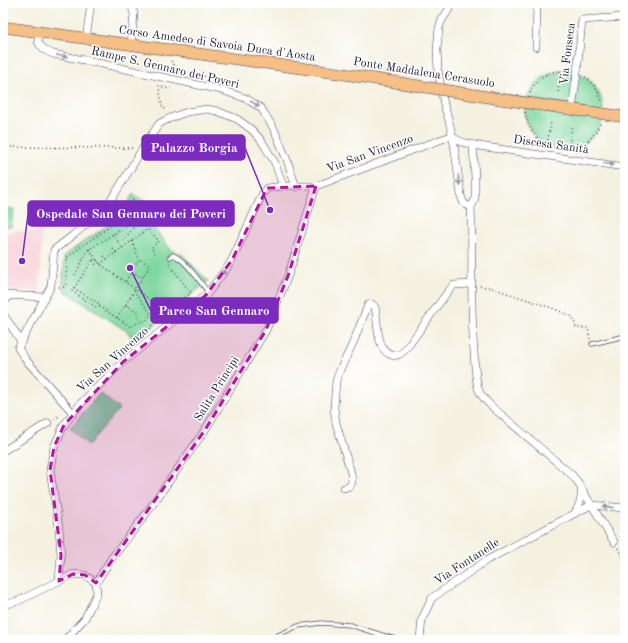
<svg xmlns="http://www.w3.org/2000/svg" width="628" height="643" viewBox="0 0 628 643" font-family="'Old Standard TT',serif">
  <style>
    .built { fill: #f7cfd5 }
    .green { fill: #7cd59b; stroke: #4f7c6b }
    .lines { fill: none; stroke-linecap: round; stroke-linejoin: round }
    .service-casing { stroke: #424154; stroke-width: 5 }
    .minor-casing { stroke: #424154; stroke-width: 8 }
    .primary-casing { stroke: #424154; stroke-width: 12 }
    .path { stroke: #424154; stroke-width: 1.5; stroke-dasharray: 1 3; stroke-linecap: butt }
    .service { stroke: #fff; stroke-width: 3.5 }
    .minor { stroke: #fff; stroke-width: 7 }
    .primary { stroke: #f5bf86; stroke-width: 11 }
    .primary-bridge-casing { stroke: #424154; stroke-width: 12; stroke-linecap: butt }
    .primary-bridge { stroke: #f5bf86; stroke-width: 11 }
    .oneway { fill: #9c9ca7 }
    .marked { fill: #b5179e; fill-opacity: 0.2; stroke: #b5179e; stroke-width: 3; stroke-dasharray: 8 5; stroke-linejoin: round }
    .labels { text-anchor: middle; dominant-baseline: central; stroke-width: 3; stroke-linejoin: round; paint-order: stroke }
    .street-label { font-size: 12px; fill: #22223b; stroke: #fff }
    .leader { fill: none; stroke: #7b2cbf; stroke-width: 1.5 }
    .callout-dot { fill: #7b2cbf; stroke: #fff; stroke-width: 1.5 }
    .callout { fill: #7b2cbf; stroke: #7b2cbf; stroke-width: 1.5 }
    .callout-label { font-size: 13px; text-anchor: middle; font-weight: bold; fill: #fff }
  </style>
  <rect width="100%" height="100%" fill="#fff"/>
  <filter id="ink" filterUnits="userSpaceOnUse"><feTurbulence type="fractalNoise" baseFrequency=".025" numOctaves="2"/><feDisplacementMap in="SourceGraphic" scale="8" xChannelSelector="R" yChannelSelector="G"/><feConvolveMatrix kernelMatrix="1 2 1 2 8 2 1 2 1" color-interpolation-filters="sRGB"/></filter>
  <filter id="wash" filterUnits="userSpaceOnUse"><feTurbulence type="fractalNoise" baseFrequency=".012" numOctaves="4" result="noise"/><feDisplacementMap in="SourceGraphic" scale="16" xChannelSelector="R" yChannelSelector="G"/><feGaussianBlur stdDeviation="0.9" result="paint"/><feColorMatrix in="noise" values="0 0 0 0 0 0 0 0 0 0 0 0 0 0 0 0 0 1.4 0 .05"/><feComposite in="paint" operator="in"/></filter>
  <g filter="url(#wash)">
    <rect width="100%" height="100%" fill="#f5f1e1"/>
    <polygon class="built" points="3,231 42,231 40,291 3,291"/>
    <g class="green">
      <circle cx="564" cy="110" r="39"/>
      <polygon points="133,194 153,206 148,220 171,250 183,255 208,281 134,342 128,332 65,291 63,284 64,256 86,240 111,223 124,211"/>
      <polygon points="3,207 14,209 11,227 3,227"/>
      <polygon points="100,393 119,409 88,445 70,428"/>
    </g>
  </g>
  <g filter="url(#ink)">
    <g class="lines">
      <defs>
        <g id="service">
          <path d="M 170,257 L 173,255 C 185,259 200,282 208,292"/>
          <polyline points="592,344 625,336"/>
          <polyline points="273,640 278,635 298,626 321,623 350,625 398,640"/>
        </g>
        <g id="minor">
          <polyline points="131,3 134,14 131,45"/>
          <path d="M 453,3 L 442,20 L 439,28 L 437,50 L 438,70 L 444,105 L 449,121 L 454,144 L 461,195 C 462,201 464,206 471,206"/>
          <polyline points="39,32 38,41 39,44 45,50 53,54 89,61 221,90 245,98 261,108 274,129 287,160 296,187"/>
          <polyline points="86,39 91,3"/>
          <polyline points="536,47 537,3"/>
          <polyline points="572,109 577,73 582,20 625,17"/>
          <path d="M 452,136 C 459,143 470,144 479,146 L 625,167"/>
          <path d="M 471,206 C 473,255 470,304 474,352 C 475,365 475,380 479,391 C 482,397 486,401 491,406 L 572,475 L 577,481 L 614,542"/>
          <polyline points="471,206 473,204 475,198 475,178 473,145"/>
          <polyline points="3,295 45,297"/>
          <polyline points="3,304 10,295"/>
          <polyline points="3,314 21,341"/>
          <polyline points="73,413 26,360 18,348 51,286 54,250 72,236 102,211 115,194 146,143 159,124 164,121 173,117 187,112 207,109 217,111 237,119 252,130 261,140 275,163 283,186"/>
          <polyline points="3,451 48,423"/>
          <path d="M 344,488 L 350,486 L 352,482 L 351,473 L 336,423 L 334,408 L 335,394 L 336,381 L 340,370 L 353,343 L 368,305 L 372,304 L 375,307 C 378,320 376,348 389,354 C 396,358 401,354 406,349 L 449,290 L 454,285 L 471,284"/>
          <polyline points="591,505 625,508"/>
          <path d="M 575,513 C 579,505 582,499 581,490"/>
          <polyline points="59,581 61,555 59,527 50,470 54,447 64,425 82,402 123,362 206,295 227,268 232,260 263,193 267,188 283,186 316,186 445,138 452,136"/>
          <polyline points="96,583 111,559 143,518 205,430 266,330 288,276 316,186"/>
          <polyline points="3,605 18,601 73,574 85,575 96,583"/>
          <polyline points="65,640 85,618 97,593 96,583"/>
          <polyline points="420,640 422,619 432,598 487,560 591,505"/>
        </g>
        <g id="primary">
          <polyline points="3,27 344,74"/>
          <polyline points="500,99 625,117"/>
        </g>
      </defs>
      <use href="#service" class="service-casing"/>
      <use href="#minor" class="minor-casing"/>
      <use href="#primary" class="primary-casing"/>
      <g class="path">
        <polyline points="171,61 179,71 205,75 204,77"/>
        <polyline points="448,75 450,81"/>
        <path d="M 585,77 C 594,82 600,94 602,103"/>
        <polyline points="558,92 560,71"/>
        <path d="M 530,93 C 534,81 547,71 559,71 C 562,71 565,71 569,72"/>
        <polyline points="165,109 162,106 159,86 169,89 170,88"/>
        <path d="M 525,112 C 528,137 549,153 574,147 C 578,146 584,144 588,141 C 593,137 598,129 600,123"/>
        <polyline points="547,144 551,122"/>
        <polyline points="3,147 131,148 134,149"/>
        <polyline points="569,148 572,125"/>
        <polyline points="113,234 122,248"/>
        <polyline points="132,241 139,259"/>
        <polyline points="120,244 131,231 140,218 127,210"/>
        <polyline points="89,249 100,264 125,282"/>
        <polyline points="113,249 116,253"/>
        <polyline points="104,256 106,259"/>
        <polyline points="93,260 97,260 95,266"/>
        <polyline points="100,264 148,229 159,241 151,248 156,254"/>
        <polyline points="132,271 142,278"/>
        <polyline points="75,275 88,250 123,228 135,215"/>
        <polyline points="480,286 492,288 552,308 573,317 576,328 588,328 590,339"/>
        <polyline points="59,287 64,287 66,284 67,257 120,219 130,206 134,197"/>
        <polyline points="74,288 93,260 92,259"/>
        <polyline points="126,305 137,311 139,322"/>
        <polyline points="100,307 96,307 72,291 74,288 98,303 100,307 131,327 139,322 146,321 151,314 134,291"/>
        <path d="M 117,318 C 128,301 139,283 150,265 L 139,259 L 125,282 L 168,312"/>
        <polyline points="151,329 150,327 191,293 170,265 169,262"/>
        <polyline points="54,419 61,415"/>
        <polyline points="618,548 625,560"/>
      </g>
      <use href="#service" class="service"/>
      <use href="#minor" class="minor"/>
      <use href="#primary" class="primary"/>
      <defs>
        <polyline id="primary-bridge" points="344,74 500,99"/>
      </defs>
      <use href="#primary-bridge" class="primary-bridge-casing"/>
      <use href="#primary-bridge" class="primary-bridge"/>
    </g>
    <defs><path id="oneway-solid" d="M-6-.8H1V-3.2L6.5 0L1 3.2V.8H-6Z"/></defs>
    <g class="oneway">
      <use href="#oneway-solid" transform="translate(62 56) rotate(11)"/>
      <use href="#oneway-solid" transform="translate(255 104) rotate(33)"/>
      <use href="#oneway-solid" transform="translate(609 164) rotate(8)"/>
      <use href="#oneway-solid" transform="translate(459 180) rotate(83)"/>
      <use href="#oneway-solid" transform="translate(222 274) rotate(-52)"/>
      <use href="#oneway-solid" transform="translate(608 507) rotate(-173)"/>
      <use href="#oneway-solid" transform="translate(60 542) rotate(-95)"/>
    </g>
  </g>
  <path class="marked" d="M 316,186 L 288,276 L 266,330 L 205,430 L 96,583 L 85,575 L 73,574 L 59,581 L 61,555 L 50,470 L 54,447 L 64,425 L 123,362 L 206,295 L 232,260 L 267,188 Z"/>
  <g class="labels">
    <g class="street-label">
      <text transform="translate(217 44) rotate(8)">Corso Amedeo di Savoia Duca d'Aosta</text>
      <text transform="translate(568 54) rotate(-83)">Via Fonseca</text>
      <text transform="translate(165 68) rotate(13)">Rampe S. Gennaro dei Poveri</text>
      <text transform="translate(424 73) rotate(9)">Ponte Maddalena Cerasuolo</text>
      <text transform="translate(551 145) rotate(8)">Discesa Sanità</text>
      <text transform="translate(370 154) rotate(-20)">Via San Vincenzo</text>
      <text transform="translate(113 360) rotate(-42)">Via San Vincenzo</text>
      <text transform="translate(217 389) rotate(-58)">Salita Principi</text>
      <text transform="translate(467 562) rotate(-33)">Via Fontanelle</text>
    </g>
  </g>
  <path class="leader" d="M270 210L245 148M22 261L28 214M130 268L151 311"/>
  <g class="callout-dot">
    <circle cx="270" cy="210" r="4"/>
    <circle cx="22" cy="261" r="4"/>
    <circle cx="130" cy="268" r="4"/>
  </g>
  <g class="callout">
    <rect x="142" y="135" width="103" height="25" rx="4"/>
    <rect x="28" y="201" width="206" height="25" rx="4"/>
    <rect x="151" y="298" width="127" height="25" rx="4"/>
  </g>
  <g class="callout-label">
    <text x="194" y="152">Palazzo Borgia</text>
    <text x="131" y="218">Ospedale San Gennaro dei Poveri</text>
    <text x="214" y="315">Parco San Gennaro</text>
  </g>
  <rect width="628" height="643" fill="none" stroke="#fff" stroke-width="16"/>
</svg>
